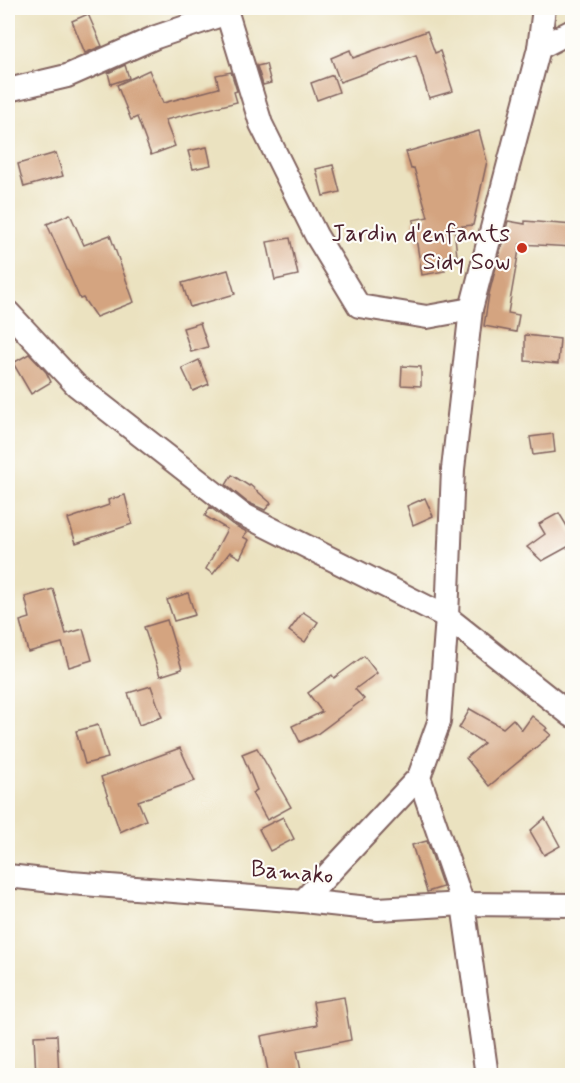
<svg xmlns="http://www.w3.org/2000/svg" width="580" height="1083" viewBox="0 0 580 1083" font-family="Mynerve,sans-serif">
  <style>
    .building { fill: #d4a480 }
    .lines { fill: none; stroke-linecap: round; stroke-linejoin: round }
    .street-casing { stroke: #82635f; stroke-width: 26 }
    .street { stroke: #fff; stroke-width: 22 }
    .poi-dot { fill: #c8321e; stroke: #fdfcf7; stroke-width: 2 }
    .labels { text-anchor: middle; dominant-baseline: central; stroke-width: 4.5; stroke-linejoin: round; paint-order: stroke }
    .poi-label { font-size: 24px; fill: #4a1f2b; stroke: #fdfcf7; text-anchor: end }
    .street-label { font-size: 24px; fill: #4a1f2b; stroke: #fdfcf7 }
  </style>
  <rect width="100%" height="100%" fill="#fdfcf7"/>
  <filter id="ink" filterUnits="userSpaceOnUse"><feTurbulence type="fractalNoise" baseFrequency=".0167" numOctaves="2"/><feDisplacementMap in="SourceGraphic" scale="12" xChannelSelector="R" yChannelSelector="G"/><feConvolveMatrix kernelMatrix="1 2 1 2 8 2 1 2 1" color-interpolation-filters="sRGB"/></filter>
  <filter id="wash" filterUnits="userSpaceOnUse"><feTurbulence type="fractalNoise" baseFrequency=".008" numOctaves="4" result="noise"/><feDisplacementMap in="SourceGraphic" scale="24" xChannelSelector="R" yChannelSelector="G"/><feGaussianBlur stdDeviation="1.35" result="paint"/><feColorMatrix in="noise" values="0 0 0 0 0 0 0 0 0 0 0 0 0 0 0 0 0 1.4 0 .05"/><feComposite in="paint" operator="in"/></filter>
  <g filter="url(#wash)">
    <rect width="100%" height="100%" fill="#ebe2c0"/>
    <g id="blocks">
      <g class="building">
        <polygon points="88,14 102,46 85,53 72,21"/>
        <polygon points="427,31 435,53 440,51 453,91 429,98 416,55 340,82 331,58 350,50 353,58"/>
        <polygon points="266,64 271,83 263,85 257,66"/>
        <polygon points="125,65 129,78 111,84 108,73"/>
        <polygon points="149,70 163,103 219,88 216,75 231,72 237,91 234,92 237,102 165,120 175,146 151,155 137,117 131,120 117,85"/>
        <polygon points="333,75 339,92 317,100 311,83"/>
        <polygon points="479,131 487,161 473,225 454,227 457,256 443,257 445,271 422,275 413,220 428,217 414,168 411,169 406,152"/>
        <polygon points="207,147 211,165 193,169 188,151"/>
        <polygon points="56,153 63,176 24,187 18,164"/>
        <polygon points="333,165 340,192 323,196 316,169"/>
        <polygon points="70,214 84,245 110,235 134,302 96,317 83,298 80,299 47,224"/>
        <polygon points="508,221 525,224 525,221 573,225 573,247 520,244 508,313 519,315 516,332 484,326 489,294"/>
        <polygon points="290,238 298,275 275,280 267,242"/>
        <polygon points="228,270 235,294 190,307 182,283"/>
        <polygon points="200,323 208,347 191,352 183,328"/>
        <polygon points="525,335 560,339 558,364 525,361"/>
        <polygon points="29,354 46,372 51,382 31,394 13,363"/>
        <polygon points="199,360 209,384 193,391 182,368"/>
        <polygon points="402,366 421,367 421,386 401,385"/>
        <polygon points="553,434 555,452 533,455 530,437"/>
        <polygon points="232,475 249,486 250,485 271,503 265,510 247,502 226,485"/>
        <polygon points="125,495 132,524 76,543 68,519 109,505 108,500"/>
        <polygon points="425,498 433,516 413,525 407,506"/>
        <polygon points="210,507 232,524 247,532 243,537 249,540 240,558 230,552 213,574 206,569 227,529 205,516"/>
        <polygon points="559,513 573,536 573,544 542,561 527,547 545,534 539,524"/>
        <polygon points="53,589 66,634 83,629 92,660 69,667 62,643 28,652 20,621 30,618 25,597"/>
        <polygon points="188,593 195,615 174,621 167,600"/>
        <polygon points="303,612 318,622 305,642 289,631"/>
        <polygon points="167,620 182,669 160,676 144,627"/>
        <polygon points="364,656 377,673 355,689 364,699 317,734 300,742 292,726 322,712 308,693 332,675 334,678"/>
        <polygon points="151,686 162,717 139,725 128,693"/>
        <polygon points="470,709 503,728 513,719 522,730 532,716 547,728 545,730 551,735 489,786 466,758 484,743 459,728"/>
        <polygon points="98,725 108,758 85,764 76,731"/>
        <polygon points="180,748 195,781 138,801 146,820 120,832 101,777"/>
        <polygon points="257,748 291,807 267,820 252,793 257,790 242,754"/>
        <polygon points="283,817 294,839 270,851 259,829"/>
        <polygon points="545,818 560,846 544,855 530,831"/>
        <polygon points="427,841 443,887 427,892 412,845"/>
        <polygon points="344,997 351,1040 297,1051 302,1076 269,1076 261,1036 317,1025 313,1002"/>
        <polygon points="57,1035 59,1076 36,1076 34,1036"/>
      </g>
    </g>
  </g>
  <g filter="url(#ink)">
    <use href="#blocks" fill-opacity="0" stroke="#82635f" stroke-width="1.5"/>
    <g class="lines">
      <defs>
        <g id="street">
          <polyline points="227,13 261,124 316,235 359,306 427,317 471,309"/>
          <polyline points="539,48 572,31"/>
          <polyline points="8,90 67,76 156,37 227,13 227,8"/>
          <polyline points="8,312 76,385 240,513 447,617 572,716"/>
          <polyline points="8,876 71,883 303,901 378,909 463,904 572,905"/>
          <polyline points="303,901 419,777"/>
          <polyline points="487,1076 463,904 419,777 439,722 447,617 453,469 471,309 539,48 544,8"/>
        </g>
      </defs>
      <use href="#street" class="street-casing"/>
      <use href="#street" class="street"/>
    </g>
  </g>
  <circle class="poi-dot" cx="522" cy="248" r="6"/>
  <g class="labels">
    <g class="poi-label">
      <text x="510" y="234">Jardin d'enfants<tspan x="510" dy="28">Sidy Sow</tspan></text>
    </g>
    <g class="street-label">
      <text transform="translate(292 873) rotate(5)">Bamako</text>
    </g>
  </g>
  <rect width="580" height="1083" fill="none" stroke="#fdfcf7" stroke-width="30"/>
</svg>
